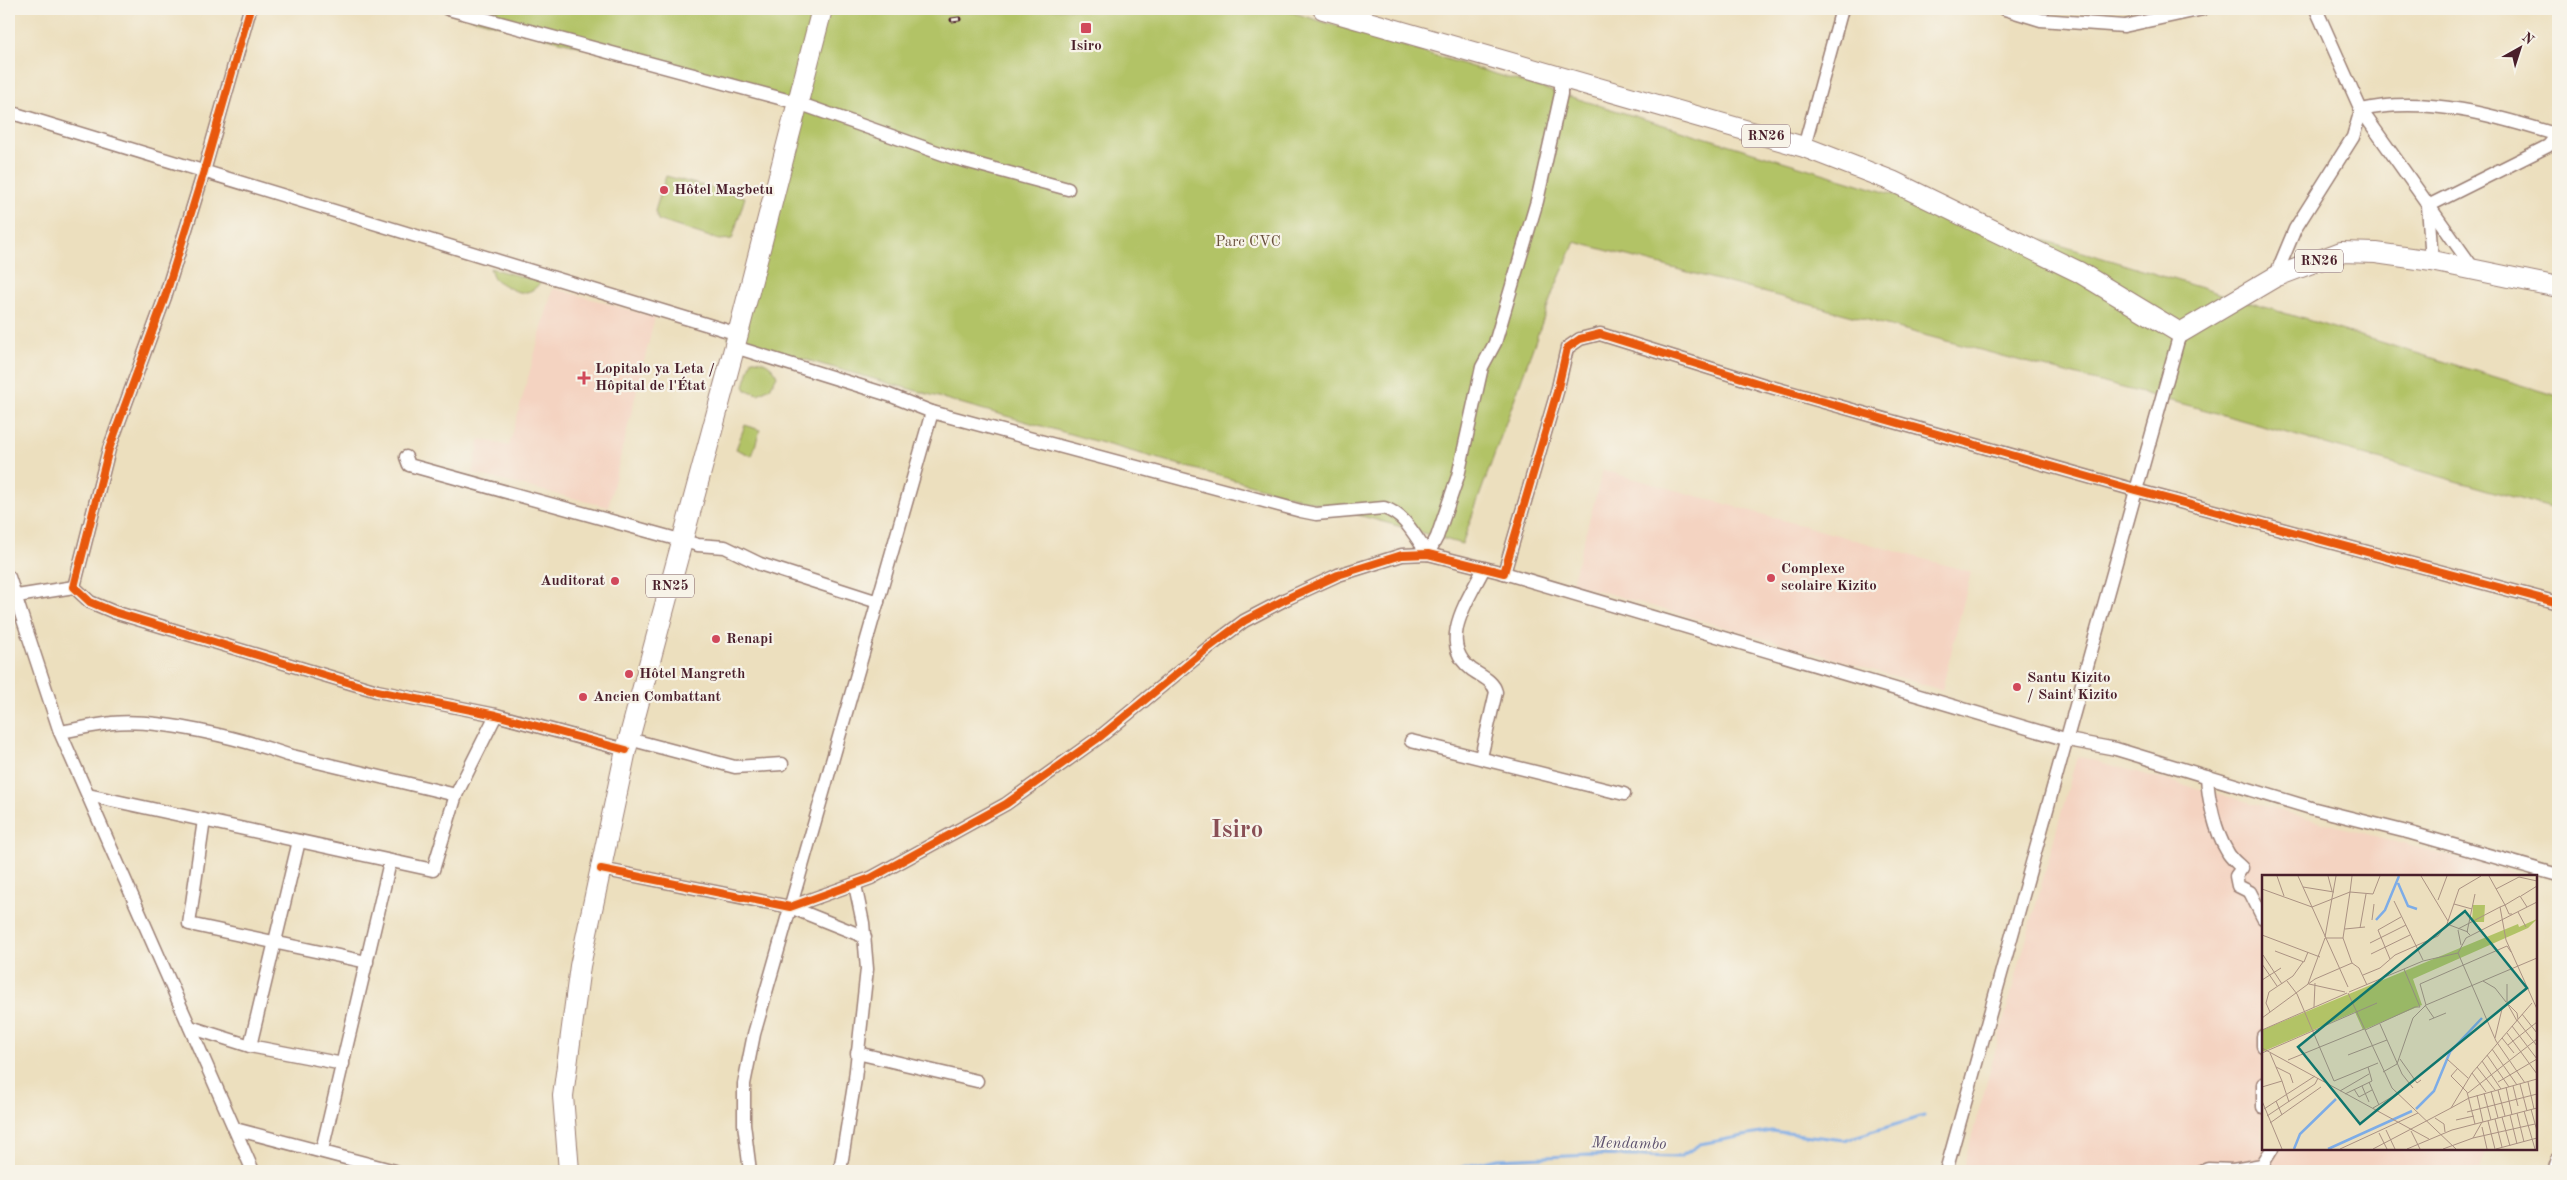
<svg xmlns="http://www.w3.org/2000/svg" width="2567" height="1180" viewBox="0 0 2567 1180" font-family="'Old Standard TT',serif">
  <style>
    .built { fill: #f4d3c1 }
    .green { fill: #b2c366; stroke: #7e7148 }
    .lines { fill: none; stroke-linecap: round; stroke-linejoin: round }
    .stream { stroke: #7dace7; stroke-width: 3 }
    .minor-casing { stroke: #9b7f74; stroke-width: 15 }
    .primary-casing { stroke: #9b7f74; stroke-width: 22 }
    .minor { stroke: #fff; stroke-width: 12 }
    .primary { stroke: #fff; stroke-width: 20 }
    .rail-casing { stroke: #4a1f2b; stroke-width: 5 }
    .rail { stroke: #f7f3e8; stroke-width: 3; stroke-dasharray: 9; stroke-linecap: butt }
    .cycleway-casing { stroke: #f7f3e8; stroke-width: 11 }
    .cycleway { stroke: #e8590c; stroke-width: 8 }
    .poi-dot { fill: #d1495b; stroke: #f7f3e8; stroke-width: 2 }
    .labels { text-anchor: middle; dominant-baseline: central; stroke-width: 4.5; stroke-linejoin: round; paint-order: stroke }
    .shield { fill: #f7f3e8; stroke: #7e5f64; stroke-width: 1 }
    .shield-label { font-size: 14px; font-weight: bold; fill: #4a1f2b }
    .poi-label { font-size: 15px; font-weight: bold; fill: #4a1f2b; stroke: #f7f3e8; text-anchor: start }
    .park-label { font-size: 15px; fill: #69503d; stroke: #f7f3e8 }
    .water-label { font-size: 16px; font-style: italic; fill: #5c506d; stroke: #f7f3e8 }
    .town-label { font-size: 25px; font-weight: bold; fill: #894f55; stroke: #f7f3e8 }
    .inset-river { fill: none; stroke: #7dace7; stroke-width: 2.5 }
    .inset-road { fill: none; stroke: #ab9283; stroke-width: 1 }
    .view { fill: #0f766e; fill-opacity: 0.15; stroke: #0f766e; stroke-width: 2.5 }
    .inset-edge { fill: none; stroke: #4a1f2b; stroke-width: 2.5 }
  </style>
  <rect width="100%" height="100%" fill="#f7f3e8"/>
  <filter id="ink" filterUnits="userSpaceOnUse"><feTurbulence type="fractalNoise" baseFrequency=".02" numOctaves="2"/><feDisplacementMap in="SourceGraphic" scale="10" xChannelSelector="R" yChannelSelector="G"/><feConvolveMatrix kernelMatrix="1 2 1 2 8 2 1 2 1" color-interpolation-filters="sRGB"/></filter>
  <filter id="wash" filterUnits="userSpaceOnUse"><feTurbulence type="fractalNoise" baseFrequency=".0096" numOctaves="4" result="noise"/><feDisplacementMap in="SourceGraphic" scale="20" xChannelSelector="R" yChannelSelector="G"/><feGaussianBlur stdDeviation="1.12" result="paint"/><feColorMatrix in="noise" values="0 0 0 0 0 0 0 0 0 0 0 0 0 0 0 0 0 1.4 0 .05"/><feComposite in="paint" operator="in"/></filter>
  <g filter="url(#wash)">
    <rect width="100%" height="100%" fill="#ecdfbe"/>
    <g class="built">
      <polygon points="553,288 655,317 608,507 472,473 480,439 509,446"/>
      <polygon points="1603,470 1971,572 1942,690 1572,583"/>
      <polygon points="2077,756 2523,876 2263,876 2263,1149 2486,1149 2481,1171 1962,1171"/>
    </g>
    <g class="green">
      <polygon points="437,9 1281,9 2558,396 2558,510 2213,412 1575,242 1553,292 1462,544 728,338 797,103"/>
      <polygon points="666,176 745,197 732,239 719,240 658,220 655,211"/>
      <path d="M 490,268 L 541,282 C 526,301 512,290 494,279 Z"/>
      <path d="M 752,360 C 762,359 774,366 777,376 L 770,388 L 758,394 L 746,390 L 744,386 Z"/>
      <polygon points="745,425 760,430 752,456 736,449"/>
    </g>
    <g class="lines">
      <polyline class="stream" points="1445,1171 1497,1159 1591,1155 1680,1157 1700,1144 1771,1131 1844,1140 1924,1116"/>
    </g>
  </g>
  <g filter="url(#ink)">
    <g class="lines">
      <defs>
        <g id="minor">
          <polyline points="250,9 204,171 165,297 109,449 74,587 90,602 114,612 377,691 496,715 626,750"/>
          <polyline points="448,9 798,103 954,158 1068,189"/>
          <polyline points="2005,9 2041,20 2124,26 2203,9"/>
          <polyline points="2316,9 2361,110 2473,268"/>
          <path d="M 2361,110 C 2426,95 2497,116 2558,135"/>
          <polyline points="9,112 738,334"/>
          <polyline points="1804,147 1842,9"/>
          <polyline points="2432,261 2428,206 2548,146 2558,134"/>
          <polyline points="2275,277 2295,229 2353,137 2361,110"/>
          <path d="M 735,347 L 889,395 L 932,412 L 1301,511 L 1316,514 L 1384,508 C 1406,515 1415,537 1428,554 L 1437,537 L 1458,476 L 1482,367 L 1495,343 L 1537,201 L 1561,94 L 1561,77"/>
          <polyline points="406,457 409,465 698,545 725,547 760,564 878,602"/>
          <polyline points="1504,573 2068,740 2116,749 2311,808 2411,833 2558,875"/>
          <polyline points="9,577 60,732 253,1171"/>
          <polyline points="17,596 74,587"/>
          <path d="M 60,732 C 77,729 95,725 112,723 C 159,718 243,739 288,755 L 456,795"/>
          <polyline points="629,739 735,767 782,764"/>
          <polyline points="1411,741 1624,794"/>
          <path d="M 1481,757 L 1496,692 C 1493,680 1480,676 1471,669 C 1436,642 1470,597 1484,568"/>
          <path d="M 2207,776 C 2208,798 2215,832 2227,851 C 2230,858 2237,863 2242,868 L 2236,876 L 2238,886 L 2250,892 L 2263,918"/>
          <polyline points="88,795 433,870 456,795 496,715"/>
          <polyline points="204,820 189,924 367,962"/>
          <polyline points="601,869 790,907 871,878 1006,804 1101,736 1208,648 1244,621 1286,599 1338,575 1402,555 1428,554 1504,573 1557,392 1567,348 1580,339 1600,334 1764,385 2135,490 2558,603"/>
          <polyline points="790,907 865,937"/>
          <polyline points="190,1027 250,1046 343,1064"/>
          <polyline points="2263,1036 2263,1046"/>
          <polyline points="250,1046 299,841"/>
          <polyline points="857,1053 977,1081"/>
          <polyline points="2263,1084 2263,1107"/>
          <polyline points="235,1129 395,1171"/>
          <polyline points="322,1150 390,862"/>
          <polyline points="750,1171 744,1124 744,1084 754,1034 932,412"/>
          <polyline points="840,1171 855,1079 867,969 863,923 855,885"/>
          <polyline points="1946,1171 2180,333"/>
          <polyline points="2203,1171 2208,1169 2233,1170 2262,1165 2272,1149"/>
          <polyline points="2554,1171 2558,1159"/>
        </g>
        <g id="primary">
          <polyline points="1323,9 1804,147 1892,181 2079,272 2180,333 2275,277 2341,252 2376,253 2432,261 2558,287"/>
          <polyline points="569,1171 563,1096 580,966 626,750 738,334 822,9"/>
        </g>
      </defs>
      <use href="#minor" class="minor-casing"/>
      <use href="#primary" class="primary-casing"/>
      <use href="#minor" class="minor"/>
      <use href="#primary" class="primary"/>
      <defs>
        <polyline id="rail" points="952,20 959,19"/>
      </defs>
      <use href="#rail" class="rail-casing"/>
      <use href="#rail" class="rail"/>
      <defs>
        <g id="cycleway">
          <polyline points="250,9 204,171 165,297 109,449 74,587 90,602 114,612 377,691 496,715 626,750"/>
          <polyline points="601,869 790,907 871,878 1006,804 1101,736 1208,648 1244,621 1286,599 1338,575 1402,555 1428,554 1504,573 1557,392 1567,348 1580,339 1600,334 1764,385 2135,490 2558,603"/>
        </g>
      </defs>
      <use href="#cycleway" class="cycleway-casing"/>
      <use href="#cycleway" class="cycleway"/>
    </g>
  </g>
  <g class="poi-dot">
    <rect x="1080" y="22" width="12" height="12" rx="2.5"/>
    <circle cx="664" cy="190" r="5"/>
    <path d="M581.5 370.5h5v5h5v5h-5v5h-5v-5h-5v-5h5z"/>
    <circle cx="1771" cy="578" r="5"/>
    <circle cx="615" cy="581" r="5"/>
    <circle cx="716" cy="639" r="5"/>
    <circle cx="629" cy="674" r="5"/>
    <circle cx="2017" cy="687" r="5"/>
    <circle cx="583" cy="697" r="5"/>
  </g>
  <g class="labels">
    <g class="shield">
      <rect x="1742" y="124.5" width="48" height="23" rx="4"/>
      <rect x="2295" y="249.5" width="48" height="23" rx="4"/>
      <rect x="646" y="574.5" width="48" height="23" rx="4"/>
    </g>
    <g class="shield-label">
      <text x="1766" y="136">RN26</text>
      <text x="2319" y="261">RN26</text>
      <text x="670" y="586">RN25</text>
    </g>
    <g class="poi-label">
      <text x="1086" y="46" text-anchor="middle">Isiro</text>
      <text x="674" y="190">Hôtel Magbetu</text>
      <text x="595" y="369">Lopitalo ya Leta /<tspan x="595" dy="17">Hôpital de l'État</tspan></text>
      <text x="1781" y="569">Complexe<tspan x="1781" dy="17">scolaire Kizito</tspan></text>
      <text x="605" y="581" text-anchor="end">Auditorat</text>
      <text x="726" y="639">Renapi</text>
      <text x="639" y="674">Hôtel Mangreth</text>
      <text x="2027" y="678">Santu Kizito<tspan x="2027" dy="17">/ Saint Kizito</tspan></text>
      <text x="593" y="697">Ancien Combattant</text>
    </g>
    <g class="park-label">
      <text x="1248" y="242">Parc CVC</text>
    </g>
    <g class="water-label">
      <text transform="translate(1629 1144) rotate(1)">Mendambo</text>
    </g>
    <g class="town-label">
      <text x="1237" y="830">Isiro</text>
    </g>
  </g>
  <g transform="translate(2262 875)">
    <rect width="275" height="275" fill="#ecdfbe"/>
    <path d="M 211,30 L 223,30 L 222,47 L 210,47 ZM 275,44 L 266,53 L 151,104 L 160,130 L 101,155 L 93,137 L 0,177 L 0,155 L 256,49 L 257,52 Z" fill="#b2c366"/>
    <path class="inset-river" d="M 136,8 L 146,31 L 155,34M 114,45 L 123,35 L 137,1M 154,234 L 172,216 L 188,177 L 220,143M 32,274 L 38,259 L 74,224M 66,274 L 150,236"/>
    <path class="inset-road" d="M 15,1 L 22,21M 36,1 L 50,32 L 88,17 L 81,63M 66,1 L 70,16M 90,1 L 88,17 L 111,19 L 118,1M 159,1 L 186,46M 227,1 L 243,30 L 238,32 L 244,65 L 275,134M 41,12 L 72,17M 0,14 L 50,32 L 86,112M 234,14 L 257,2 L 275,6M 259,21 L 275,11M 176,25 L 185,1M 132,26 L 161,85M 192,29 L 210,34M 256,37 L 264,52M 250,39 L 247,39 L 243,30 L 258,21 L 265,32M 110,45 L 112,29M 185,49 L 206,57M 98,53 L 104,19M 83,54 L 103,52M 196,54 L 238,32M 196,55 L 199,70M 0,60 L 58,82M 208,60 L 205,57 L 213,19M 63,62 L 74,1M 108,68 L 144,50M 13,76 L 42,87 L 46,77M 196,78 L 234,166 L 263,208M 109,79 L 148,60M 1,80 L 20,109M 128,84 L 116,55 L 139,42M 0,89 L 15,111M 101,100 L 118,93 L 133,80 L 176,61 L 185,49 L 197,14 L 219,1M 0,105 L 19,93M 25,106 L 35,119 L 72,206 L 116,188M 221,106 L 233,113 L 244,127M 46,109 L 63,63 L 81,63 L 90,88 L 97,93 L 105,110M 47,109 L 83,117M 87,117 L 161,86 L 196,78 L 204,63 L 275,27M 86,118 L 130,213 L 194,274M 245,128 L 255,146M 163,130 L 172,143M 164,130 L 275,83M 247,130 L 255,138 L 256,144M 52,132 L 53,108M 8,137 L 4,128 L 7,117 L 31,101 L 41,87M 260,139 L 275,158M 0,143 L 53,104 L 90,88M 167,145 L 184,138M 255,145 L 275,171M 118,149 L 140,199 L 151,213M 250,151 L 275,184M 0,155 L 85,118M 103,155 L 153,132 L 158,132 L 142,94M 245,158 L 275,199M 233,163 L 240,134 L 245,128 L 245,109M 240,163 L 252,178M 246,170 L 275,147M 0,173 L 167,264M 230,174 L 255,210M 0,178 L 115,128M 86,180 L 125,165M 225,180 L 247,212M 138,184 L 155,208 L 159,205M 185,184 L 206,203M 26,185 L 102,154M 220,186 L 239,214M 14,192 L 28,199 L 31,208M 215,192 L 233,215M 196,193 L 189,201 L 205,217 L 213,249M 121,197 L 135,189 L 151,143 L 164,130 L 158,109 L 245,71 L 249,77M 210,198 L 224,217M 20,206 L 27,227M 107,207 L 117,230M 236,207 L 275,184M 266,207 L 272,234M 258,209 L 265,236M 100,211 L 107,227M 251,211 L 256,231M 0,212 L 20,206 L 8,178M 244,212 L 250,240M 92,214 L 97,222 L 110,215M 236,215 L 243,241M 78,216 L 107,199M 229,216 L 236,243M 206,218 L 275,164M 222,218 L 229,245M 83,219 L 110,206 L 106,192M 215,220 L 221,247M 0,226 L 20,274M 14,226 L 20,240M 111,233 L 135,219M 189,233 L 207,223 L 275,204M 2,234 L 53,201M 269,234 L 275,256M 262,236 L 273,274M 205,237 L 275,219M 255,238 L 262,267M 248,240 L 255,269M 5,241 L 53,209 L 56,203M 240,242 L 248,271M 173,243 L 182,249 L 183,257M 233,244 L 240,272M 194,245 L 212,241M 226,246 L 233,274M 8,248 L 59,212M 220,252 L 225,274M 124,255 L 133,274M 149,256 L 158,274M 117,258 L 125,274M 211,263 L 273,249M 78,274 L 156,238M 111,274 L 189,233 L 210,198 L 270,128M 145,274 L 190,255 L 275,233M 181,274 L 211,263 L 220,247M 234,274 L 275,263"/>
    <path class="view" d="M 203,36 L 265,113 L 98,249 L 36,172 Z"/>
    <rect width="275" height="275" class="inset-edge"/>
  </g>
  <rect width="2567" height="1180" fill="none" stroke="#f7f3e8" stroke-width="30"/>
  <g transform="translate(2520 48) rotate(39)" stroke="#f7f3e8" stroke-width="4" paint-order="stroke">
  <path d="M0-4L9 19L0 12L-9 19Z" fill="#4a1f2b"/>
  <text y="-8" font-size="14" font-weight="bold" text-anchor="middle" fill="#4a1f2b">N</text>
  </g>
</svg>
